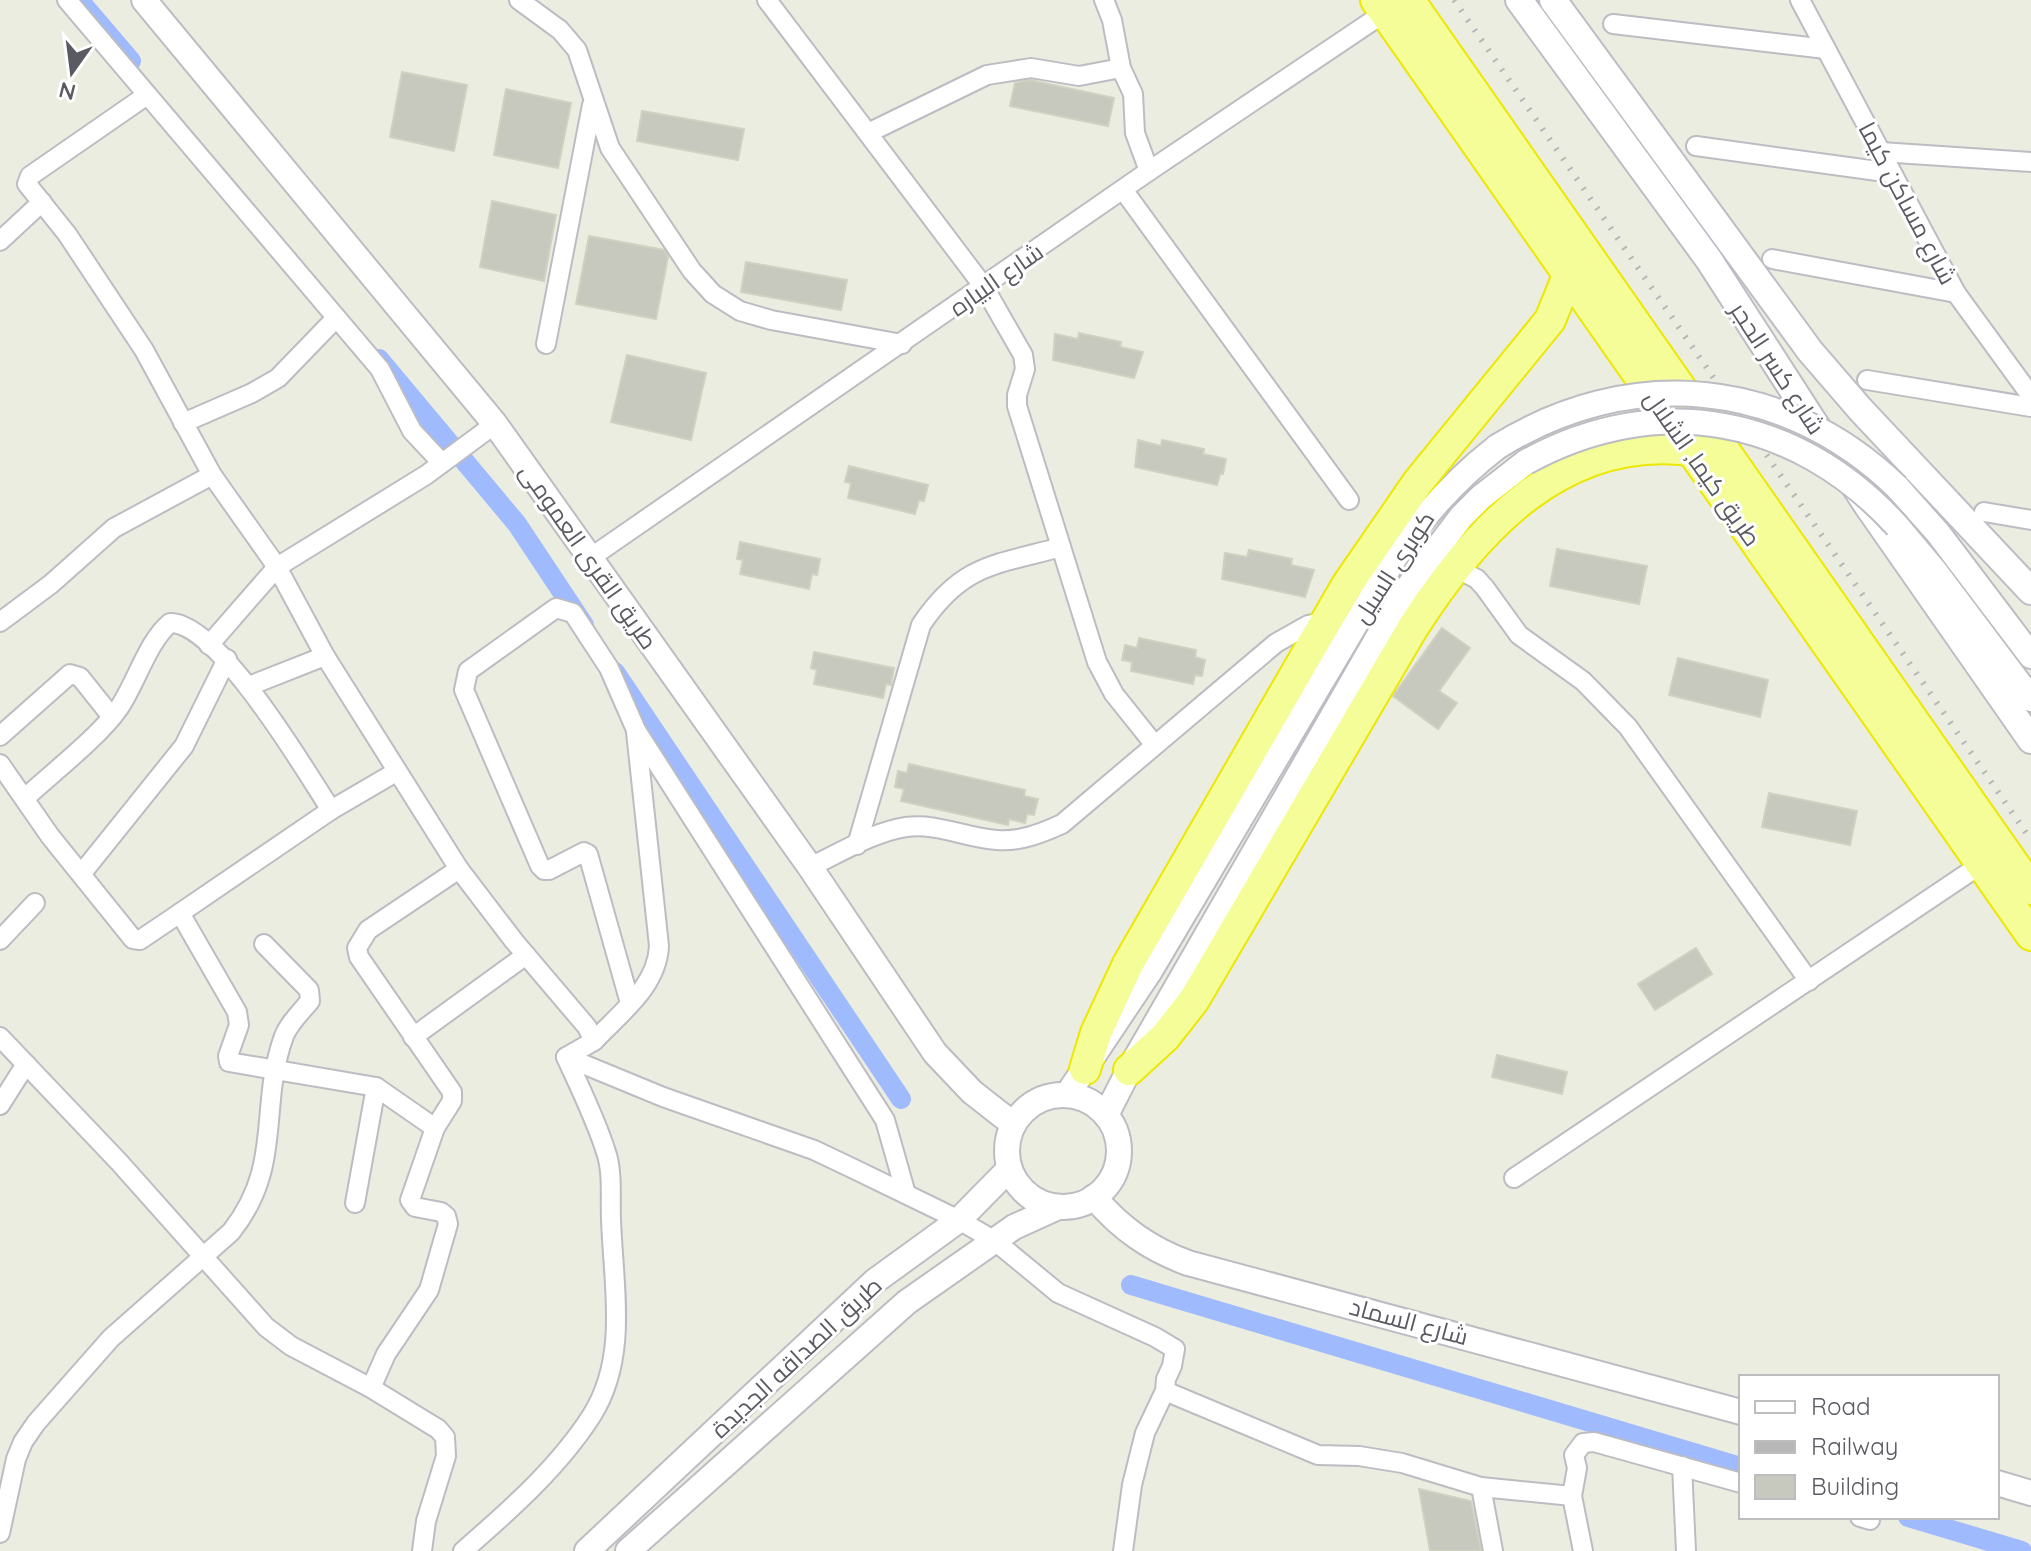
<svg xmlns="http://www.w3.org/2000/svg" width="2031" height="1551" viewBox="0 0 2031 1551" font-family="Quicksand,Cairo,sans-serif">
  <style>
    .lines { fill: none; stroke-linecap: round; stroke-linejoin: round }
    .canal { stroke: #a0bafe; stroke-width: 20 }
    .building { fill: #c7c8be; stroke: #d1d1c0; stroke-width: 2 }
    .minor-casing { stroke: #bcbcc3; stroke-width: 22 }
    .tertiary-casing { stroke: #bcbcc3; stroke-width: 28 }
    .secondary-casing { stroke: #bcbdc5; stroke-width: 30 }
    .trunk-casing { stroke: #ece703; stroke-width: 34 }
    .minor { stroke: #fff; stroke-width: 18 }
    .tertiary { stroke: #fff; stroke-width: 24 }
    .secondary { stroke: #fff; stroke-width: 26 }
    .trunk { stroke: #f4fd98; stroke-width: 30 }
    .rail { stroke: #b7b7b8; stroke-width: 6; stroke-dasharray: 2 10; stroke-linecap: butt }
    .tertiary-bridge-casing { stroke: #bcbcc3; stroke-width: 28; stroke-linecap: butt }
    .tertiary-bridge { stroke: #fff; stroke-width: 24 }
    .labels { text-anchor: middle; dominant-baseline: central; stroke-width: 6; stroke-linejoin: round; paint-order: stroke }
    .street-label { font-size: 24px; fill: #5a5b62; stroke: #fff }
  </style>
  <rect width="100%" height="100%" fill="#ecede1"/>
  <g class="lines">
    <g class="canal">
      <polyline points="79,0 131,61"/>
      <polyline points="379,359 517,524 584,625"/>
      <polyline points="615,672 901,1099"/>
      <polyline points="1131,1285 1741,1467"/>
      <polyline points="1908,1517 2022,1551"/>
    </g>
  </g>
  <g class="building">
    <polygon points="402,72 467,85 454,151 390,137"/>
    <polygon points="1030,80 1114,98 1108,126 1010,106 1015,83"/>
    <polygon points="506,89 571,103 558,168 494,155"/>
    <polygon points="642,111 744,129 738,160 637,141"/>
    <polygon points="492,201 556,215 544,281 480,267"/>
    <polygon points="589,236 664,250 668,257 656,319 576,304"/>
    <polygon points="746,262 847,280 841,310 741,292"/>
    <polygon points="1079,333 1121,342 1120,347 1143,352 1134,378 1053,360 1055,334 1078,339"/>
    <polygon points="627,355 706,373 691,440 611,422"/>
    <polygon points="1138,440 1161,446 1162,440 1204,449 1203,454 1226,459 1223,474 1220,474 1217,485 1135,467"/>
    <polygon points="849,466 928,485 924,501 919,500 915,514 848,498 851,483 845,482"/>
    <polygon points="740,542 820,559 817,575 812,574 809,589 740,574 743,560 737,559"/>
    <polygon points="1557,549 1647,566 1639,604 1550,586"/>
    <polygon points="1249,550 1292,559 1291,565 1314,570 1305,597 1222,579 1225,553 1247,557"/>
    <polygon points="1442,628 1470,648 1439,691 1457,703 1438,729 1393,696"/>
    <polygon points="1139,638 1196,650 1195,657 1205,660 1202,676 1195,675 1193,684 1131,671 1132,662 1122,660 1125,645 1137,648"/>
    <polygon points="814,652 894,668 891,685 886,684 883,698 814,684 817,670 811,668"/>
    <polygon points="1678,658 1768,680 1760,717 1669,695"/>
    <polygon points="909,764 1025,790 1024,796 1038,799 1034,815 1027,814 1025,823 1009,819 1008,825 901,801 904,789 895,787 898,771 907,773"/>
    <polygon points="1769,793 1857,811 1850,845 1762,827"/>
    <polygon points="1696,948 1712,974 1655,1010 1638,984"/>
    <polygon points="1497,1055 1567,1072 1562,1094 1492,1077"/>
    <polygon points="1419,1489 1471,1501 1481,1551 1430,1551"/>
  </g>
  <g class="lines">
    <defs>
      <g id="minor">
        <polyline points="67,0 380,369 412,431 442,463"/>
        <polyline points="519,0 560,30 577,50 610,148 692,271 713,294 740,311 771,320 902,344"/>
        <polyline points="767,0 984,287 1023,355 1025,369 1017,395 1017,406 1097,662 1114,694 1154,744"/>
        <polyline points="1104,0 1112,20 1121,68 1133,94 1135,133 1149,171"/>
        <polyline points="1800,0 1956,293 2031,396"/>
        <polyline points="1613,24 1826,49"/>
        <path d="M 147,95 L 30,176 L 27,184 L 67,234 L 144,350 L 212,475 L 277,567 L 325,656 L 459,869 L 514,941 L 587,1027 L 594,1041 L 566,1057 C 580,1088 596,1120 606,1152 C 613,1172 610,1198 611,1219 C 613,1284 629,1356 592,1415 C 559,1467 509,1511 463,1551"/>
        <polyline points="868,133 987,75 1031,68 1079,76 1121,68"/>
        <polyline points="1696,146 1892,173"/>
        <polyline points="1881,152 2031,162"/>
        <polyline points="1124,191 1349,500"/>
        <polyline points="0,241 42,202"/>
        <polyline points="1772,259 1956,293"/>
        <polyline points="546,344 592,105"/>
        <polyline points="1867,380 2031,407"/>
        <polyline points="183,423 252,393 278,378 336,318"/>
        <polyline points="1984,512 2031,520"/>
        <polyline points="590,558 1149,171 1390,9"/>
        <polyline points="1456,568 1477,579 1485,588 1519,635 1583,681 1628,727 1809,981"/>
        <polyline points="0,622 51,584 114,528 212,475"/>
        <polyline points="209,645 277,567 426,475 495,424"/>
        <polyline points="249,686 325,656"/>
        <polyline points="0,736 70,674 80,677 112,717"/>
        <polyline points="0,764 50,836 133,939 140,940 180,913 237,1012 239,1025 228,1056 229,1062 376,1087 435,1128"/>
        <path d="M 25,798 C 52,773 99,737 119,708 C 136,683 148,641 170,623 C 218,622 305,770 331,810 L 396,772"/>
        <path d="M 857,845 L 921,625 C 962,564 995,565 1061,547"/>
        <path d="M 810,867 C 840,853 873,832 906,827 C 938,823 966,838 997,840 C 1020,842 1042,833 1062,824 L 1276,643 L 1308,625 L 1327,621"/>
        <polyline points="82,873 184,746 227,659"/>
        <polyline points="180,913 331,810"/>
        <polyline points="0,940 35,903"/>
        <polyline points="630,1003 588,854 584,852 549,870 544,870 540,866 464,690 468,671 556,608 573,613 609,668 636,730 885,1120 906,1194"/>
        <polyline points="0,1037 119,1162 266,1327 291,1346 371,1388 438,1429 445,1437 446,1456 426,1521 422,1551"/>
        <polyline points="413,1037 526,955"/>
        <path d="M 594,1041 C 620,1013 657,987 659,946 L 636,732"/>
        <polyline points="566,1057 663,1097 814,1150 854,1169 959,1220 995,1241 1058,1293 1155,1337 1175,1349 1172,1366 1166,1379 1165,1391 1145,1433 1132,1485 1123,1551"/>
        <polyline points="0,1105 26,1064"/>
        <polyline points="1514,1178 1983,863"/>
        <polyline points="355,1203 376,1087"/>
        <polyline points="371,1388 386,1354 429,1290 448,1224 446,1216 441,1212 415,1207 410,1200 435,1128 452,1101 452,1092 359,957 357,948 368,930 459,869"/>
        <polyline points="1165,1391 1318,1455 1359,1456 1402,1463 1481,1487 1572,1496"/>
        <polyline points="1682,1466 1686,1551"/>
        <polyline points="1481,1487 1493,1551"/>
        <polyline points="1860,1517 1870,1520"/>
        <path d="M 0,1533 L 16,1459 L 23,1442 L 36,1423 L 111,1338 L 231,1232 C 284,1165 258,1108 284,1036 C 289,1023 301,1012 310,1001 L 309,990 L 264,944"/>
        <polyline points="1583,1551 1572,1496 1577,1468 1574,1455 1583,1443 1594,1442 1741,1483"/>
      </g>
      <g id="tertiary">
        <polyline points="144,0 495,424 810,867 935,1053 972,1092 1013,1124"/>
        <polyline points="1897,487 1938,533 2031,656"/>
        <polyline points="1897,526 1934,570 2031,699"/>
        <path d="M 1067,1095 L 1150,971 L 1397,554 C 1426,512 1457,478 1497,447"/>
        <circle cx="1063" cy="1151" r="56"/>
        <polyline points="1106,1115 1129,1070 1403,594 1461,517 1481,497 1526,462"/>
        <path d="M 1094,1197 C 1121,1229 1150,1249 1188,1263 L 1741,1412"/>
        <polyline points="1997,1483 2031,1493"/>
        <polyline points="587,1551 875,1281 959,1220 1009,1169"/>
        <polyline points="628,1551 907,1302 1014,1227 1058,1207"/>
      </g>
      <g id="secondary">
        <polyline points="1519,0 1709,260 1867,505 2031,740"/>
        <polyline points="1553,0 1810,351 1860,409 2031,591"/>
      </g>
      <g id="trunk">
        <polyline points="1376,0 2031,935"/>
        <polyline points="1409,0 2031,889"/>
        <polyline points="1085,1069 1096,1033 1128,964 1347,585 1418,482 1550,320 1568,276"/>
        <path d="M 1129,1070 L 1165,1037 L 1194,1000 L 1412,629 C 1475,530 1562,434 1690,450"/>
      </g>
    </defs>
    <use href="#minor" class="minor-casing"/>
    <use href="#tertiary" class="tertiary-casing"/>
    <use href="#secondary" class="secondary-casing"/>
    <use href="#trunk" class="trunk-casing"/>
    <use href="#minor" class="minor"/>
    <use href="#tertiary" class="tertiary"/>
    <use href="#secondary" class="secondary"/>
    <use href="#trunk" class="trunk"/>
    <polyline class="rail" points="1454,0 2031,840"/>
    <defs>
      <g id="tertiary-bridge">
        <path d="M 1497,447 C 1630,364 1784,378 1897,487"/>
        <path d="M 1526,462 C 1657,390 1797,416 1897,526"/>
      </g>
    </defs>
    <use href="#tertiary-bridge" class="tertiary-bridge-casing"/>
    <use href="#tertiary-bridge" class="tertiary-bridge"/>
  </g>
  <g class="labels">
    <g class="street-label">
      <text transform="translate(1908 203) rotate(62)">شارع مساكن كيما</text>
      <text transform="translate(996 279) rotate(-35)">شارع البياره</text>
      <text transform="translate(1778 368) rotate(57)">شارع كسر الحجر</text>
      <text transform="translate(1703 468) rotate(55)">طريق كيما, الشلال</text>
      <text transform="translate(589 556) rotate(55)">طريق القرى العمومى</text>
      <text transform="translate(1393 567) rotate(-57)">كوبرى السيل</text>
      <text transform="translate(1409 1321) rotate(15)">شارع السماد</text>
      <text transform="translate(796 1357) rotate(-43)">طريق الصداقه الجديدة</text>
    </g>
  </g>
  <rect x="1739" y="1375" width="260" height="144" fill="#ffffff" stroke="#bdbdc0" stroke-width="2"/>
  <rect x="1755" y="1401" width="40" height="12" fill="#ffffff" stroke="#bdbdc0" stroke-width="2"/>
  <text x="1811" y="1415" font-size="24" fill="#5a5b62">Road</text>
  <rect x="1755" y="1441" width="40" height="12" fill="#b7b7b8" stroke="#bdbdc0" stroke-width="2"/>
  <text x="1811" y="1455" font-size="24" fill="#5a5b62">Railway</text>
  <rect x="1755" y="1475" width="40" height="24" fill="#c7c8be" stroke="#bdbdc0" stroke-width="2"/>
  <text x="1811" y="1495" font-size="24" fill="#5a5b62">Building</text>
  <g transform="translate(72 72) rotate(194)" stroke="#ffffff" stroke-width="6" paint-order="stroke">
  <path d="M0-6L14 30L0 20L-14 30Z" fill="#5a5b62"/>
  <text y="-12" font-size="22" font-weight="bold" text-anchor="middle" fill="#5a5b62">N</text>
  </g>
</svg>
